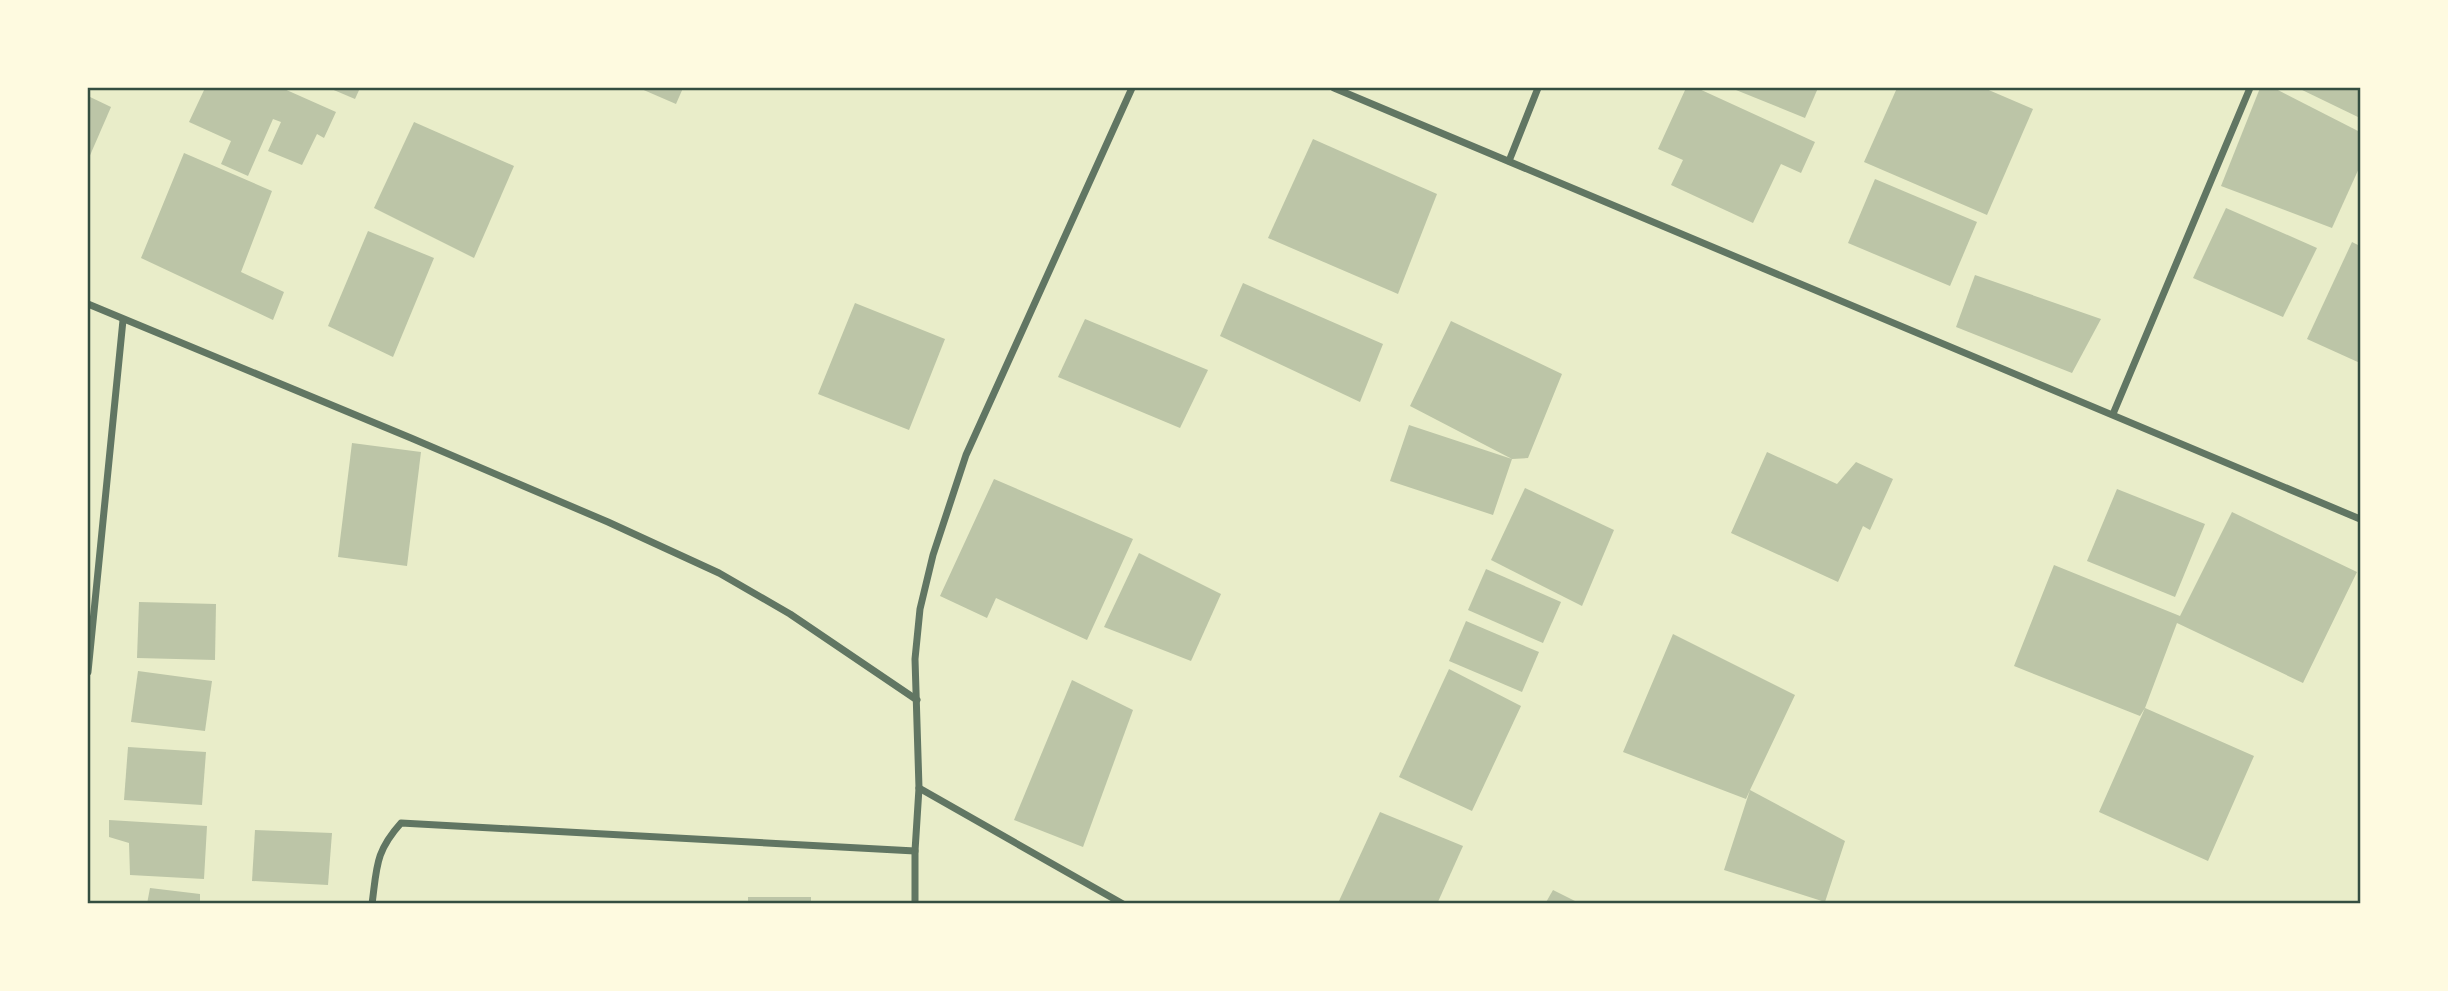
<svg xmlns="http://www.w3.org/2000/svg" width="2448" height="991" viewBox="0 0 2448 991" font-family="Ubuntu,sans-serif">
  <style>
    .building { fill: #bcc5a7 }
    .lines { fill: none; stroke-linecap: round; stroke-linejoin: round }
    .minor { stroke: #617663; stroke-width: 7 }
    .neatline { fill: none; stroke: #344e41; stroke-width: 2.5 }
  </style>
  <rect width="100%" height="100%" fill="#e9edc9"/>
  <g class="building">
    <polygon points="205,88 282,88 336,112 324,138 317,134 302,165 268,151 281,122 273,119 248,176 221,164 231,141 189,122"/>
    <polygon points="329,88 360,88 355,99"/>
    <polygon points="639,88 683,88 676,104"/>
    <polygon points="1686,88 1697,88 1815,142 1801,173 1781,164 1753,223 1671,185 1683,160 1658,149"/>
    <polygon points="1731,88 1818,88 1805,118"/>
    <polygon points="1897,88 1984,88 2033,109 1987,215 1864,162"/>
    <polygon points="2260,88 2274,88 2360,132 2360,166 2332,228 2221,186"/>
    <polygon points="2298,88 2360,88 2360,118"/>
    <polygon points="88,96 111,107 88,160"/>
    <polygon points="414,122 514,166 474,258 374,208"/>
    <polygon points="1313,139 1437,194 1398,294 1268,238"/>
    <polygon points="184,153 272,191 241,272 284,292 273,320 141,258"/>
    <polygon points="1875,179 1977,222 1950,286 1848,243"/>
    <polygon points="2226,208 2317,248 2283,317 2193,278"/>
    <polygon points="368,231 434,258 393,357 328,326"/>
    <polygon points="2352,242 2360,246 2360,363 2307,339"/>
    <polygon points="1975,275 2101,319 2072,373 1956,327"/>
    <polygon points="1243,283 1383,344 1360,402 1220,336"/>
    <polygon points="855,303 945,339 909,430 818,394"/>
    <polygon points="1085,319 1208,370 1180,428 1058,377"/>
    <polygon points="1451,321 1562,374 1528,458 1512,459 1493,515 1390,481 1409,425 1512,459 1410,406"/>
    <polygon points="352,443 421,452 407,566 338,557"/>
    <polygon points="1767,452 1837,484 1856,462 1893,479 1870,530 1863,526 1838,582 1731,533"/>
    <polygon points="994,479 1133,539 1087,640 996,598 987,618 940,596"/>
    <polygon points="1525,488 1614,530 1582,606 1491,560"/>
    <polygon points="2117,489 2205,524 2175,597 2087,561"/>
    <polygon points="2232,512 2357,572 2303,683 2177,623 2145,708 2254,756 2208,861 2099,812 2145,708 2140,716 2014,666 2054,565 2180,616"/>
    <polygon points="1139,553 1221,594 1191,661 1104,627"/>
    <polygon points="1486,569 1561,602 1543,643 1468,610"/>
    <polygon points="139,602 216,604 215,660 137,658"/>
    <polygon points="1466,621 1539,652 1522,692 1449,661"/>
    <polygon points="1673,634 1795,695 1750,790 1845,841 1825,902 1724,870 1750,790 1746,799 1623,752"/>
    <polygon points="1449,669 1521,706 1472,811 1399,777"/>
    <polygon points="138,671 212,681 205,731 131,722"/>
    <polygon points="1072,680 1133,710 1083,847 1014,820"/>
    <polygon points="128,747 206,752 202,805 124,800"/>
    <polygon points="1380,812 1463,846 1437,904 1344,904 1339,901"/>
    <polygon points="109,820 207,826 204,879 130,875 129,843 109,837"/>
    <polygon points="255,830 332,833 328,885 252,881"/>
    <polygon points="150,888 200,894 200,904 147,904"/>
    <polygon points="1553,890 1581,904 1545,904"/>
    <rect x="748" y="897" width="63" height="7"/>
  </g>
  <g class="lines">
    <g class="minor">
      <polyline points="1334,88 2360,519"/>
      <polyline points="1509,161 1538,88"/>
      <polyline points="88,304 411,438 608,522 719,573 790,614 917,700"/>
      <polyline points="2113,414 2250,88"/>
      <polyline points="88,672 123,320"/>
      <polyline points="919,788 1123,904"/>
      <path d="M 372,904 C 377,867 375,852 401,823 L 915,851"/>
      <polyline points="915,904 915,851 919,788 915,659 920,609 933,555 966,455 1132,88"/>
    </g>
  </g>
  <rect width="2448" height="991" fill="none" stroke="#fefae0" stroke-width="178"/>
  <rect x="89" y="89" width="2270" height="813" class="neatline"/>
</svg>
